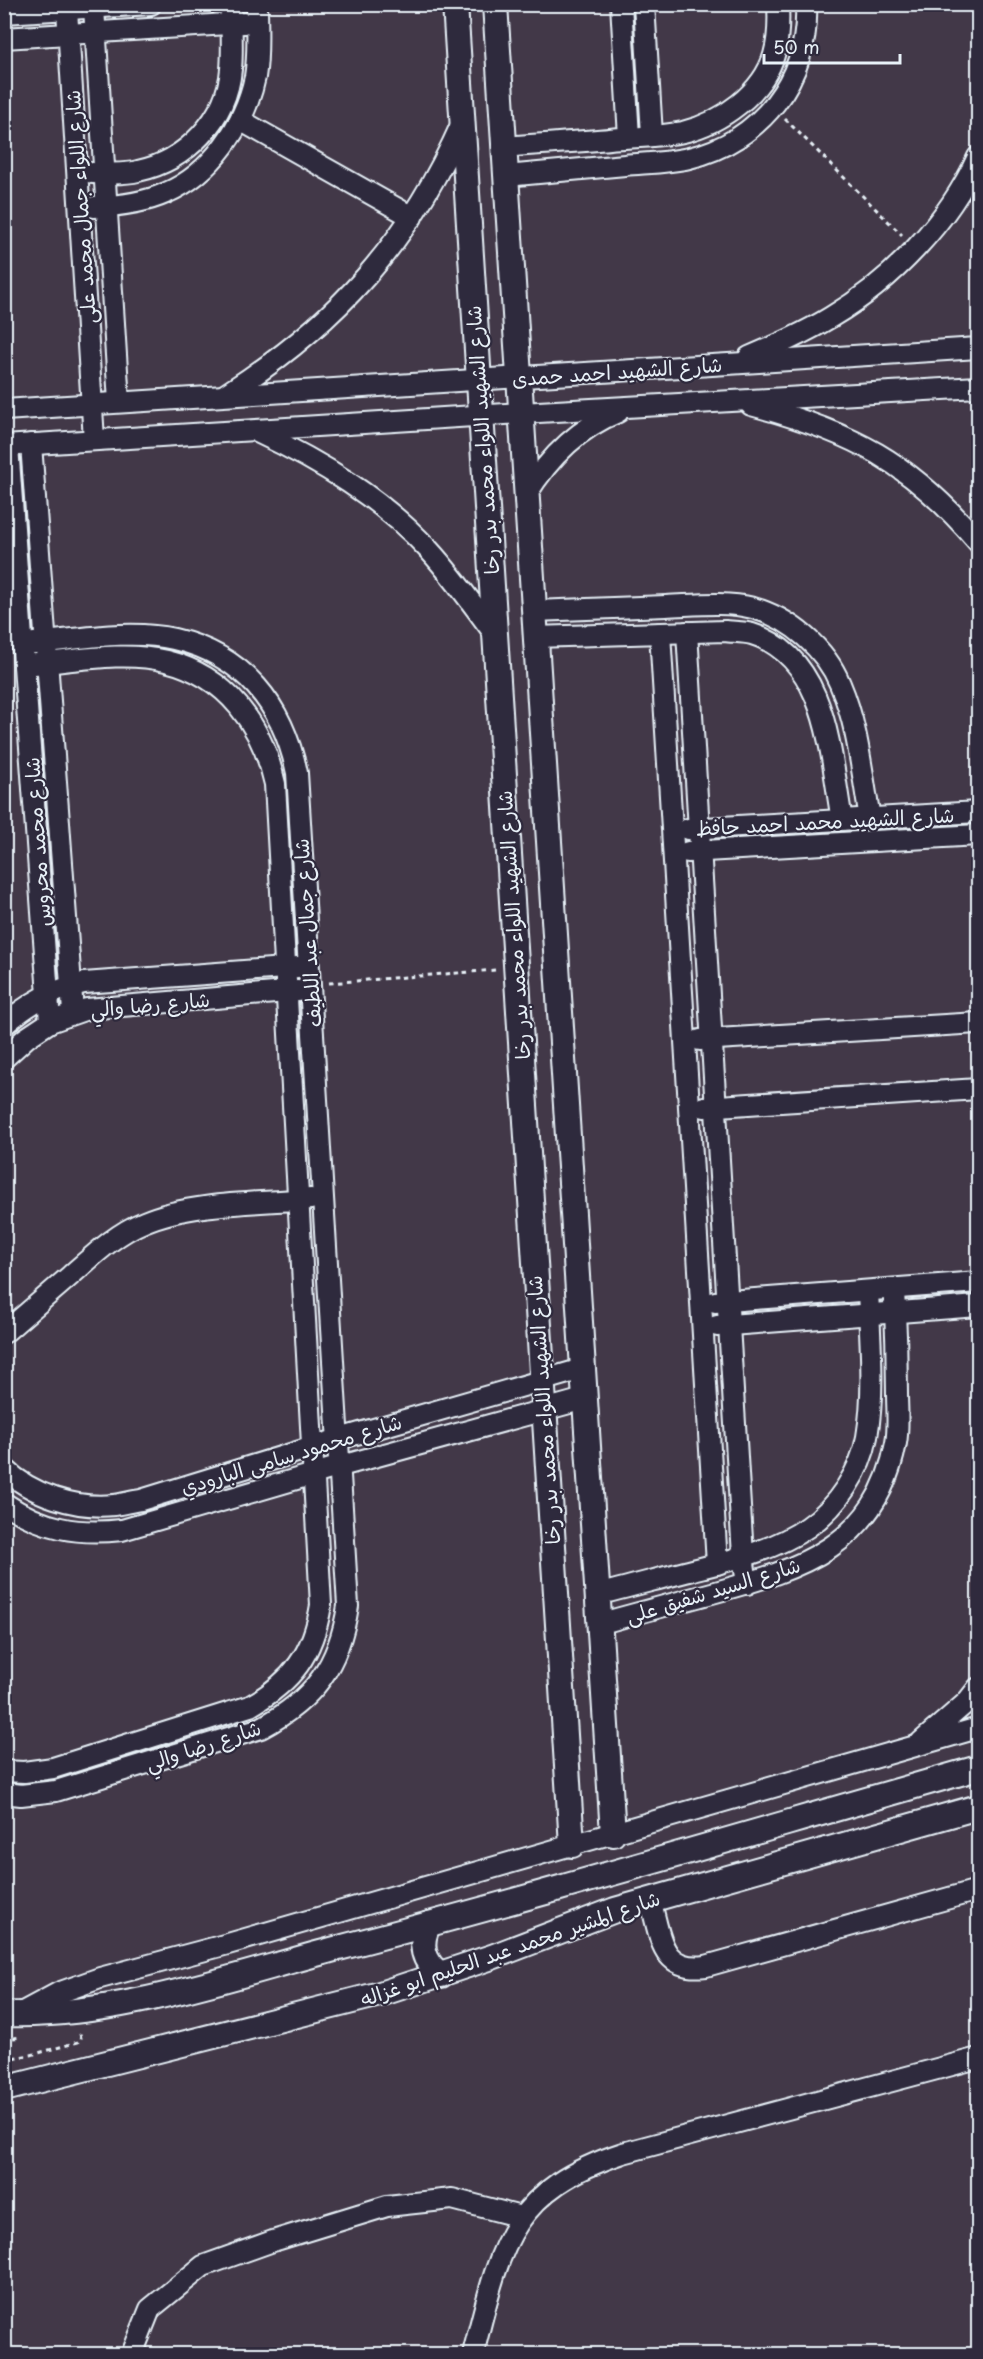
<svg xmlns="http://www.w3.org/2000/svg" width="983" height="2359" viewBox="0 0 983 2359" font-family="'Playpen Sans','Playpen Sans Arabic',sans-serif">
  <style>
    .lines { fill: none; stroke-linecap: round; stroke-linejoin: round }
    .minor-casing { stroke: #e8f1f8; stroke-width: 24 }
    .tertiary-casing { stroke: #e8f1f8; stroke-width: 28 }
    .path { stroke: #e8f1f8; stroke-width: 3; stroke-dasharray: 4.5 4.5; stroke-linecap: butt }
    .minor { stroke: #2f2a3d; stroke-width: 20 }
    .tertiary { stroke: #2f2a3d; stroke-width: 24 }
    .labels { text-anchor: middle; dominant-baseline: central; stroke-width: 4.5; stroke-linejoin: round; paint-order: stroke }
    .street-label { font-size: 20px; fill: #e8f1f8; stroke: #2f2a3d }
  </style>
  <rect width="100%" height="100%" fill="#423848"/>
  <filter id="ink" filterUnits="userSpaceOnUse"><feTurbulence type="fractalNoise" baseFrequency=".0167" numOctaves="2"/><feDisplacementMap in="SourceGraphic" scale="12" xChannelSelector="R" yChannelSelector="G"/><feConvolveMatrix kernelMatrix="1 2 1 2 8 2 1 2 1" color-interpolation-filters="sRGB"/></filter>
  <g filter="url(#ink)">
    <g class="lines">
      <defs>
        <g id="minor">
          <polyline points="621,4 629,137"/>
          <polyline points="644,4 652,135"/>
          <polyline points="94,8 119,402"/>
          <polyline points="67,10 94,440"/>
          <polyline points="4,13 151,4"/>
          <polyline points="4,38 244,23"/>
          <polyline points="240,120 412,217"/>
          <path d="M 504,147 C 539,144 574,142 610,139 C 634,137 659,137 683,132 C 721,123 763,93 774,55 C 779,38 779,22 778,4"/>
          <path d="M 92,173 C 107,173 123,175 138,171 C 186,161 227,119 231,69 C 233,48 231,26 231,4"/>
          <path d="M 506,176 C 546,172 585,169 625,165 C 646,163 668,163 689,158 C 760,141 810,79 806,4"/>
          <path d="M 94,207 C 118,206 144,203 166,193 C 211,174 245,125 255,77 C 259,54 257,29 257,4"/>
          <path d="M 749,357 C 777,345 805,333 831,317 C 892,281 949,221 978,157"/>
          <path d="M 226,394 C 336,324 409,243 462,123"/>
          <path d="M 751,405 C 853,432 910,462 978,542"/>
          <polyline points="4,410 978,348"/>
          <path d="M 257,432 C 321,462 381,498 429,550 C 453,576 473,605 494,633"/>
          <polyline points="31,444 73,1012"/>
          <polyline points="4,446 521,413 978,387"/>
          <polyline points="8,446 50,1022"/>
          <path d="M 526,495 C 548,459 578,428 618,412"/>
          <path d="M 534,611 C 578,609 622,608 666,606 C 695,605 725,601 753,608 C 790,618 826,649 840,684 C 858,726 862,774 870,818"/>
          <polyline points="687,632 743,1556 747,1584"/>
          <polyline points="660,633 717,1564"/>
          <path d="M 535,637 L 725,631 C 733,632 744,632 752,634 C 828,658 830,755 842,820"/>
          <polyline points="688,829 978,812"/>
          <polyline points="688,852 978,835"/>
          <path d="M 4,1025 C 29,1003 52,990 84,983 L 298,967"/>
          <polyline points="700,1040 978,1023"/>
          <polyline points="4,1058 26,1038 50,1022 87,1009 298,991"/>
          <polyline points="704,1107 978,1089"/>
          <polyline points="715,1302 978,1282"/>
          <polyline points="717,1326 978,1306"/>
          <path d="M 4,1333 C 26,1314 48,1295 70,1276 C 93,1256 115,1234 144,1222 C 190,1202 260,1203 311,1199"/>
          <path d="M 4,1468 C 31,1495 76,1509 114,1505 C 123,1504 132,1501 141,1500 L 339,1439 L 582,1369"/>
          <path d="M 4,1503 C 42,1529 78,1535 122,1530 L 341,1466 L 584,1399"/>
          <path d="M 596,1595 C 629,1587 661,1578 693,1570 C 732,1560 775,1550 808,1527 C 837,1507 861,1471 867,1437 C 875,1390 870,1338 868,1291"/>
          <path d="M 598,1624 C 636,1614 674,1603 712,1593 C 801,1569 877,1545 896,1443 C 899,1427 897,1409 897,1393 C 897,1358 896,1324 894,1289"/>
          <polyline points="921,1742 967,1702 978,1688"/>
          <path d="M 4,1771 L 24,1772 L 53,1768 L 250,1706 C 293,1681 313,1654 321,1605 L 275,784 C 262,725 227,676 166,661 C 121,650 70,662 24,665"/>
          <path d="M 4,1793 L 21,1795 L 56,1791 L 261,1728 C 314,1699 339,1666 348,1606 L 297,773 C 283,705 244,655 174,639 C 128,628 69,641 23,644"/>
          <path d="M 650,1900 C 661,1935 659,1972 706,1966 L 978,1890"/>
          <polyline points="19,2014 58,1993 100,1978 228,1944 978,1728"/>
          <polyline points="132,2354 150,2309 203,2266 273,2241 387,2206 452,2199 521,2217"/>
          <path d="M 473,2354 C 500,2248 508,2191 623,2153 L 978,2058"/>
        </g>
        <g id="tertiary">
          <polyline points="455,4 572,1845"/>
          <polyline points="495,4 613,1834"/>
          <path d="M 429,1924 C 418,1944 423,1962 441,1975"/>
          <path d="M 4,2014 C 114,2018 226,1978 331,1950 C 548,1894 763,1829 978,1768"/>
          <polyline points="4,2089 380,1994 492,1957 615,1910 978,1807"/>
        </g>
      </defs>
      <use href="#minor" class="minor-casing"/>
      <use href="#tertiary" class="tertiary-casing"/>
      <g class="path">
        <polyline points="785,119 902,235"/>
        <polyline points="329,983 496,970"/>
        <polyline points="4,2039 21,2037"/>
        <polyline points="4,2059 31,2055 78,2042 81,2038 79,2030"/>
      </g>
      <use href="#minor" class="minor"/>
      <use href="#tertiary" class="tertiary"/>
    </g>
  </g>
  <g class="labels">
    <g class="street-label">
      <text transform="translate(80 207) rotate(-94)">شارع اللواء جمال محمد على</text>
      <text transform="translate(617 371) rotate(-4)">شارع الشهيد احمد حمدى</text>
      <text transform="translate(482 440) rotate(-94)">شارع الشهيد اللواء محمد بدر رخا</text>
      <text transform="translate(825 821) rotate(-3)">شارع الشهيد محمد احمد حافظ</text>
      <text transform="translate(37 842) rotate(-94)">شارع محمد محروس</text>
      <text transform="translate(513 925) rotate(-94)">شارع الشهيد اللواء محمد بدر رخا</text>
      <text transform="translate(307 933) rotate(-94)">شارع جمال عبد اللطيف</text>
      <text transform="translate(150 1004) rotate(-5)">شارع رضا والي</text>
      <text transform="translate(543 1410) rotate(-94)">شارع الشهيد اللواء محمد بدر رخا</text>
      <text transform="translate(291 1454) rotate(-17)">شارع محمود سامى البارودي</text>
      <text transform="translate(713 1590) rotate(-17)">شارع السيد شفيق على</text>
      <text transform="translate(203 1745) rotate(-18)">شارع رضا والي</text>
      <text transform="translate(510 1948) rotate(-19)">شارع المشير محمد عبد الحليم ابو غزاله</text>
    </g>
  </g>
  <rect width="983" height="2359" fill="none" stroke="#2f2a3d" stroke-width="24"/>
  <rect x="12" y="12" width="959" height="2335" fill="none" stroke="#e8f1f8" stroke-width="2" filter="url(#ink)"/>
  <path d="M764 54v9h136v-9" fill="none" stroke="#e8f1f8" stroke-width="3"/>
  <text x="773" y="54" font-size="18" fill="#e8f1f8" stroke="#2f2a3d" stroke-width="4.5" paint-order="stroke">50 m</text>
</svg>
